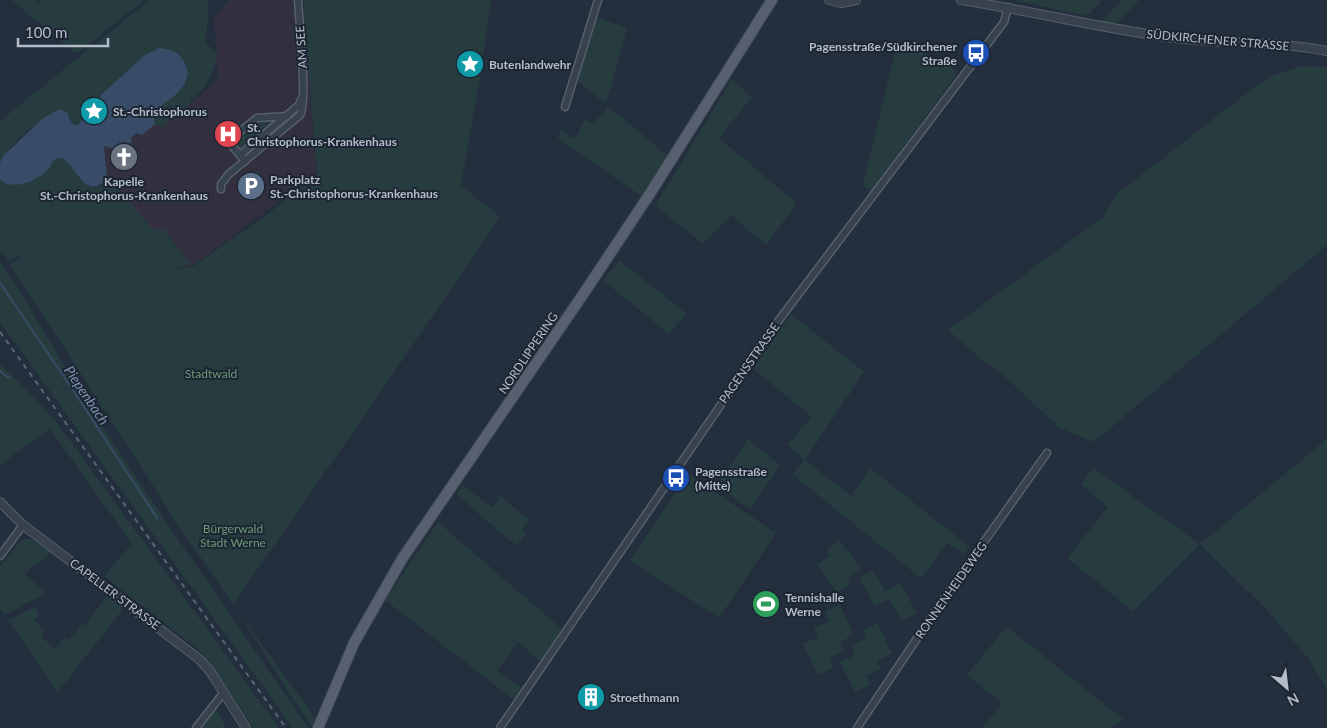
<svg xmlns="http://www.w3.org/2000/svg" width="1327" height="728" viewBox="0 0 1327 728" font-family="Lato,sans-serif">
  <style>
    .medical { fill: #32303f }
    .green { fill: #263c3f }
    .water { fill: #394c67 }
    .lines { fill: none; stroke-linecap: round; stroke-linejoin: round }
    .stream { stroke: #394c67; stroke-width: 2 }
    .minor-casing { stroke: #565f6c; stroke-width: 9 }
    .tertiary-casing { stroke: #565f6c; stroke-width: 10 }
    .primary-casing { stroke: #414a57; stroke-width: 12 }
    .minor { stroke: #38414e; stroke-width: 6 }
    .tertiary { stroke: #38414e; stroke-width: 8 }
    .primary { stroke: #56606e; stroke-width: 10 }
    .rail { stroke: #5a6575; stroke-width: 2; stroke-dasharray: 5 5; stroke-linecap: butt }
    .labels { text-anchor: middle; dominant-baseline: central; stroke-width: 4; stroke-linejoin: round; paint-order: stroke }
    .street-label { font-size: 12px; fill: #b4bcc9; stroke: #1d2633 }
    .poi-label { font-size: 12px; font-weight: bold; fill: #b4bcc9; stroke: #1d2633; text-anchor: start }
    .park-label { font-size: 12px; fill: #6b9a76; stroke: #1d2633 }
    .water-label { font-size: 14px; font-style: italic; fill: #7c92b1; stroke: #1d2633 }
  </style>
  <rect width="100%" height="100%" fill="#242f3e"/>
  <polygon class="medical" points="229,0 294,0 298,73 309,66 316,174 192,266 182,268 107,178 104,145 115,149 138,133 142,134 155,124 162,127 218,80 214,17"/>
  <g class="green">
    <polygon points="12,0 39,0 37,2 39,3 42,0 144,0 79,52 74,52"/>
    <path d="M 150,0 L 208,0 L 209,8 L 205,43 L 218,53 C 213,72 208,88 190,100 L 191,104 L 162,127 L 155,124 L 153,112 L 182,88 L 188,78 L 135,64 L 103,93 L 78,125 L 72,124 L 69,114 L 56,110 C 36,123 11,141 0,163 L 0,121 Z"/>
    <path d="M 303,0 L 491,0 L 480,77 L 461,185 L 500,217 L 367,412 L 234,603 L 232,603 L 179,526 L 10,264 L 22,258 L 21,255 L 8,260 L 0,250 L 0,180 L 4,183 L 50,167 L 54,160 L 62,158 C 74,166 79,180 93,188 L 100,186 L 107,178 L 135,208 L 154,231 L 158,228 L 161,231 L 166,227 L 167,229 L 166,232 L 190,264 L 171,271 L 192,267 L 264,217 L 317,175 Z"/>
    <polygon points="1013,0 1103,0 1087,16"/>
    <polygon points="1122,0 1139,0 1115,25 1101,22"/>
    <polygon points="597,18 627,28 606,104 577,81"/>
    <polygon points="897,44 956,64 952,68 958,73 871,191 863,185"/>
    <polygon points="1301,66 1327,67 1327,245 1094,442 1060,428 999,371 980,358 948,330 1103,217 1117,194 1243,96 1274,75"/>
    <polygon points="732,79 752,97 719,138 797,203 766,245 731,215 712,235 702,243 655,206"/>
    <polygon points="608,106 668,156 641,196 558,138 561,128 572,138 574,138 578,134 584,120 593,123 601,115"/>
    <polygon points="275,120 274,123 243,148 236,144 237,140 261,121"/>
    <polygon points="620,261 686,313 669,334 603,280"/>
    <path d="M 0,262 C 33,309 60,361 91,409 C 161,517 236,622 308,728 L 293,728 L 0,322 Z"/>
    <polygon points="791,314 864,372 805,460 851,496 870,468 970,547 964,554 948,543 921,578 792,474 804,460 787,445 812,417 753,369"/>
    <polygon points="0,364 31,394 58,424 279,728 253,728 214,668 199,650 104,576 132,544 50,429 0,465"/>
    <polygon points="748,439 780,465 750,509 717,485"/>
    <polygon points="1327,439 1327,689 1308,658 1268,611 1200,544 1133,611 1067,558 1108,507 1081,484 1093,468 1200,544"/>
    <polygon points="688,474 776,533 719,618 630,560"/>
    <polygon points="462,485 492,507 501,496 529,520 521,530 526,534 516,546 456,494"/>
    <polygon points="438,522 562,629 540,661 518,642 497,671 522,688 514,700 385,600"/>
    <polygon points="26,538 31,539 51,552 24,574 46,593 5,615 0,609 0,566 19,543"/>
    <polygon points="839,540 861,568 848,578 851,583 838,593 817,565 830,556 826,550"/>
    <polygon points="873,570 885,591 900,583 917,613 902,621 889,599 875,607 859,578"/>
    <polygon points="107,596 123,609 58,692 8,620 35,607 39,615 34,621 45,630 41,637 55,648 65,637 69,640 82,624 84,626"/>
    <polygon points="840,605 854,635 840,642 844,651 829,658 833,667 818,675 803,644 818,637 814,628 829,621 825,612"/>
    <polygon points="237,610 315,718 312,727 289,693"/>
    <polygon points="877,623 892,653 877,661 881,669 866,676 870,685 855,692 840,662 855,655 851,646 866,639 862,630"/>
    <polygon points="1007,626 1016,634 1123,719 1111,728 982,728 1002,703 967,675"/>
    <polygon points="215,706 226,728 198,728"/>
  </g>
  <path class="water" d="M 159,48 C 169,49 178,51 183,60 C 199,84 169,99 153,112 L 155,124 L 142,135 L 137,133 L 131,138 L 132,142 L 129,144 L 125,142 L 115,149 L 104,146 L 107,178 C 87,203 77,167 62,158 L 54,160 C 51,163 51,167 48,170 C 36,181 14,191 0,180 L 0,163 L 3,156 L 42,119 L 59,109 L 67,112 L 72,124 L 78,125 L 103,93 L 145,55 Z"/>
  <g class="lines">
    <g class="stream">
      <polyline points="0,283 69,384 157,518"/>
      <polyline points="0,371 9,378"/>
    </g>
    <defs>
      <g id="minor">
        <polyline points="565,107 598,0"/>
        <polyline points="240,155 299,105 302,98"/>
        <polyline points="245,161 228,141 257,118 287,116"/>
        <path d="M 221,189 L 221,184 L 229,174 L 300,115 C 308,101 299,21 298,0"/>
        <polyline points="0,556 23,525"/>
        <polyline points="196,728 224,692"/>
        <polyline points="500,728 776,324 1004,22 1008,7"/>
        <polyline points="857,728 942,601 1047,453"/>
      </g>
      <g id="tertiary">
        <polyline points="829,0 841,3 856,0"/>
        <path d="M 961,0 C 1033,11 1103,29 1175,38 C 1226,44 1277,41 1327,51"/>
        <polyline points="0,502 23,525 199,659 210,671 246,728"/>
      </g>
      <polyline id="primary" points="318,728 354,643 402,559 584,293 651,192 772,0"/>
    </defs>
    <use href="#minor" class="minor-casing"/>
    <use href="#tertiary" class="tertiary-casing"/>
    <use href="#primary" class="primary-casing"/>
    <use href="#minor" class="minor"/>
    <use href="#tertiary" class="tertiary"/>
    <use href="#primary" class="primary"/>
    <polyline class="rail" points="0,332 286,728"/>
  </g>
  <defs>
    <symbol id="bus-disc" viewBox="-11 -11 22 22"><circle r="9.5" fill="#1a4fb4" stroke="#1d2633"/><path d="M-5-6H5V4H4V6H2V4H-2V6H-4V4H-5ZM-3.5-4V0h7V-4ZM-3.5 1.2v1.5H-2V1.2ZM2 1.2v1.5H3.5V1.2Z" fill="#fff"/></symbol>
    <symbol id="sight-disc" viewBox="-11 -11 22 22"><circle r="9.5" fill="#0f9aa8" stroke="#1d2633"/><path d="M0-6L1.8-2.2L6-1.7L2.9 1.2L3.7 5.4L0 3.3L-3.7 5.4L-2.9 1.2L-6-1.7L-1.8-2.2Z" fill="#fff"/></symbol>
    <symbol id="hospital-disc" viewBox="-11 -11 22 22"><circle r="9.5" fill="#e0444e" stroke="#1d2633"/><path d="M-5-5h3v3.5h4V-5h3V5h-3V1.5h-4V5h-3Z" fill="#fff"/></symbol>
    <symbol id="church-disc" viewBox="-11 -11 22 22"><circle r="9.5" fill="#6b7280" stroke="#1d2633"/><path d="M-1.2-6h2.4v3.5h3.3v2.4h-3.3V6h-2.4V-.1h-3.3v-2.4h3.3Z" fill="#fff"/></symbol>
    <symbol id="parking-disc" viewBox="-11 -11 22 22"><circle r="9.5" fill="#5c6f8a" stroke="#1d2633"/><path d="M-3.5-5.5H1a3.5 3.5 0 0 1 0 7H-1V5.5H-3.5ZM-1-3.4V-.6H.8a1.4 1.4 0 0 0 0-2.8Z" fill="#fff"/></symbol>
    <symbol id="stadium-disc" viewBox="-11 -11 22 22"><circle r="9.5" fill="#2e9e5b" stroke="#1d2633"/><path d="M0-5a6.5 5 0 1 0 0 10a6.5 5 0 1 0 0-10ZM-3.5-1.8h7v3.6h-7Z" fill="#fff"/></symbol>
    <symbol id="building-disc" viewBox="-11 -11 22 22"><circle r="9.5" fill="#0f9aa8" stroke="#1d2633"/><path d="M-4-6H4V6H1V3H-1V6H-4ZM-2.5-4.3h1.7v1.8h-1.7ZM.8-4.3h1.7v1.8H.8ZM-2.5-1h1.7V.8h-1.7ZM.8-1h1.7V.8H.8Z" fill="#fff"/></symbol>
  </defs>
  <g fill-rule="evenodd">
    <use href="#bus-disc" x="960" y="37" width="32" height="32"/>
    <use href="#sight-disc" x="454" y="48" width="32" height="32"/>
    <use href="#sight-disc" x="78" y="95" width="32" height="32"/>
    <use href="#hospital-disc" x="212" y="118" width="32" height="32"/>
    <use href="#church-disc" x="108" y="141" width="32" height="32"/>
    <use href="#parking-disc" x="235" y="170" width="32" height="32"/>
    <use href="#bus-disc" x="660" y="462" width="32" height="32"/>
    <use href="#stadium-disc" x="750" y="588" width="32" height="32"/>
    <use href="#building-disc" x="575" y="681" width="32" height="32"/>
  </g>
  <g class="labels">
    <g class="street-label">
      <text transform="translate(1218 40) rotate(5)">SÜDKIRCHENER STRASSE</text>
      <text transform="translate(301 47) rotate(-94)">AM SEE</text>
      <text transform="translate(528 353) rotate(-56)">NORDLIPPERING</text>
      <text transform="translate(749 363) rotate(-55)">PAGENSSTRASSE</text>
      <text transform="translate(951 590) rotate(-55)">RONNENHEIDEWEG</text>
      <text transform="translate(115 594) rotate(37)">CAPELLER STRASSE</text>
    </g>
    <g class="poi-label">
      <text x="957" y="46" text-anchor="end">Pagensstraße/Südkirchener<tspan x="957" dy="14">Straße</tspan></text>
      <text x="489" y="64">Butenlandwehr</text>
      <text x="113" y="111">St.-Christophorus</text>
      <text x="247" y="127">St.<tspan x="247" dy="14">Christophorus-Krankenhaus</tspan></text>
      <text x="270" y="179">Parkplatz<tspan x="270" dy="14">St.-Christophorus-Krankenhaus</tspan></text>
      <text x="124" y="181" text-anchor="middle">Kapelle<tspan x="124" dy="14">St.-Christophorus-Krankenhaus</tspan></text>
      <text x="695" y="471">Pagensstraße<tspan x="695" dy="14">(Mitte)</tspan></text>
      <text x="785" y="597">Tennishalle<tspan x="785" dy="14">Werne</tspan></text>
      <text x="610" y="697">Stroethmann</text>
    </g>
    <g class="park-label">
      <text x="211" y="373">Stadtwald</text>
      <text x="233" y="528">Bürgerwald<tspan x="233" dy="14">Stadt Werne</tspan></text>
    </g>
    <g class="water-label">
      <text transform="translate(87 395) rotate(56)">Piepenbach</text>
    </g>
  </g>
  <g transform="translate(1287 688) rotate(152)" stroke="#1d2633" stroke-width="4" paint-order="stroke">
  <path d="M0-4L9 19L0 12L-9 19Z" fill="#b4bcc9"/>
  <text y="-8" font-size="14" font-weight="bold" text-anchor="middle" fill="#b4bcc9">N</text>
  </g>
  <path d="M18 38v8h90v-8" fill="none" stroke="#b4bcc9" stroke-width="2.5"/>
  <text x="25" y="38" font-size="15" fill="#b4bcc9" stroke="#1d2633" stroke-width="4" paint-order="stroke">100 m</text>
</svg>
